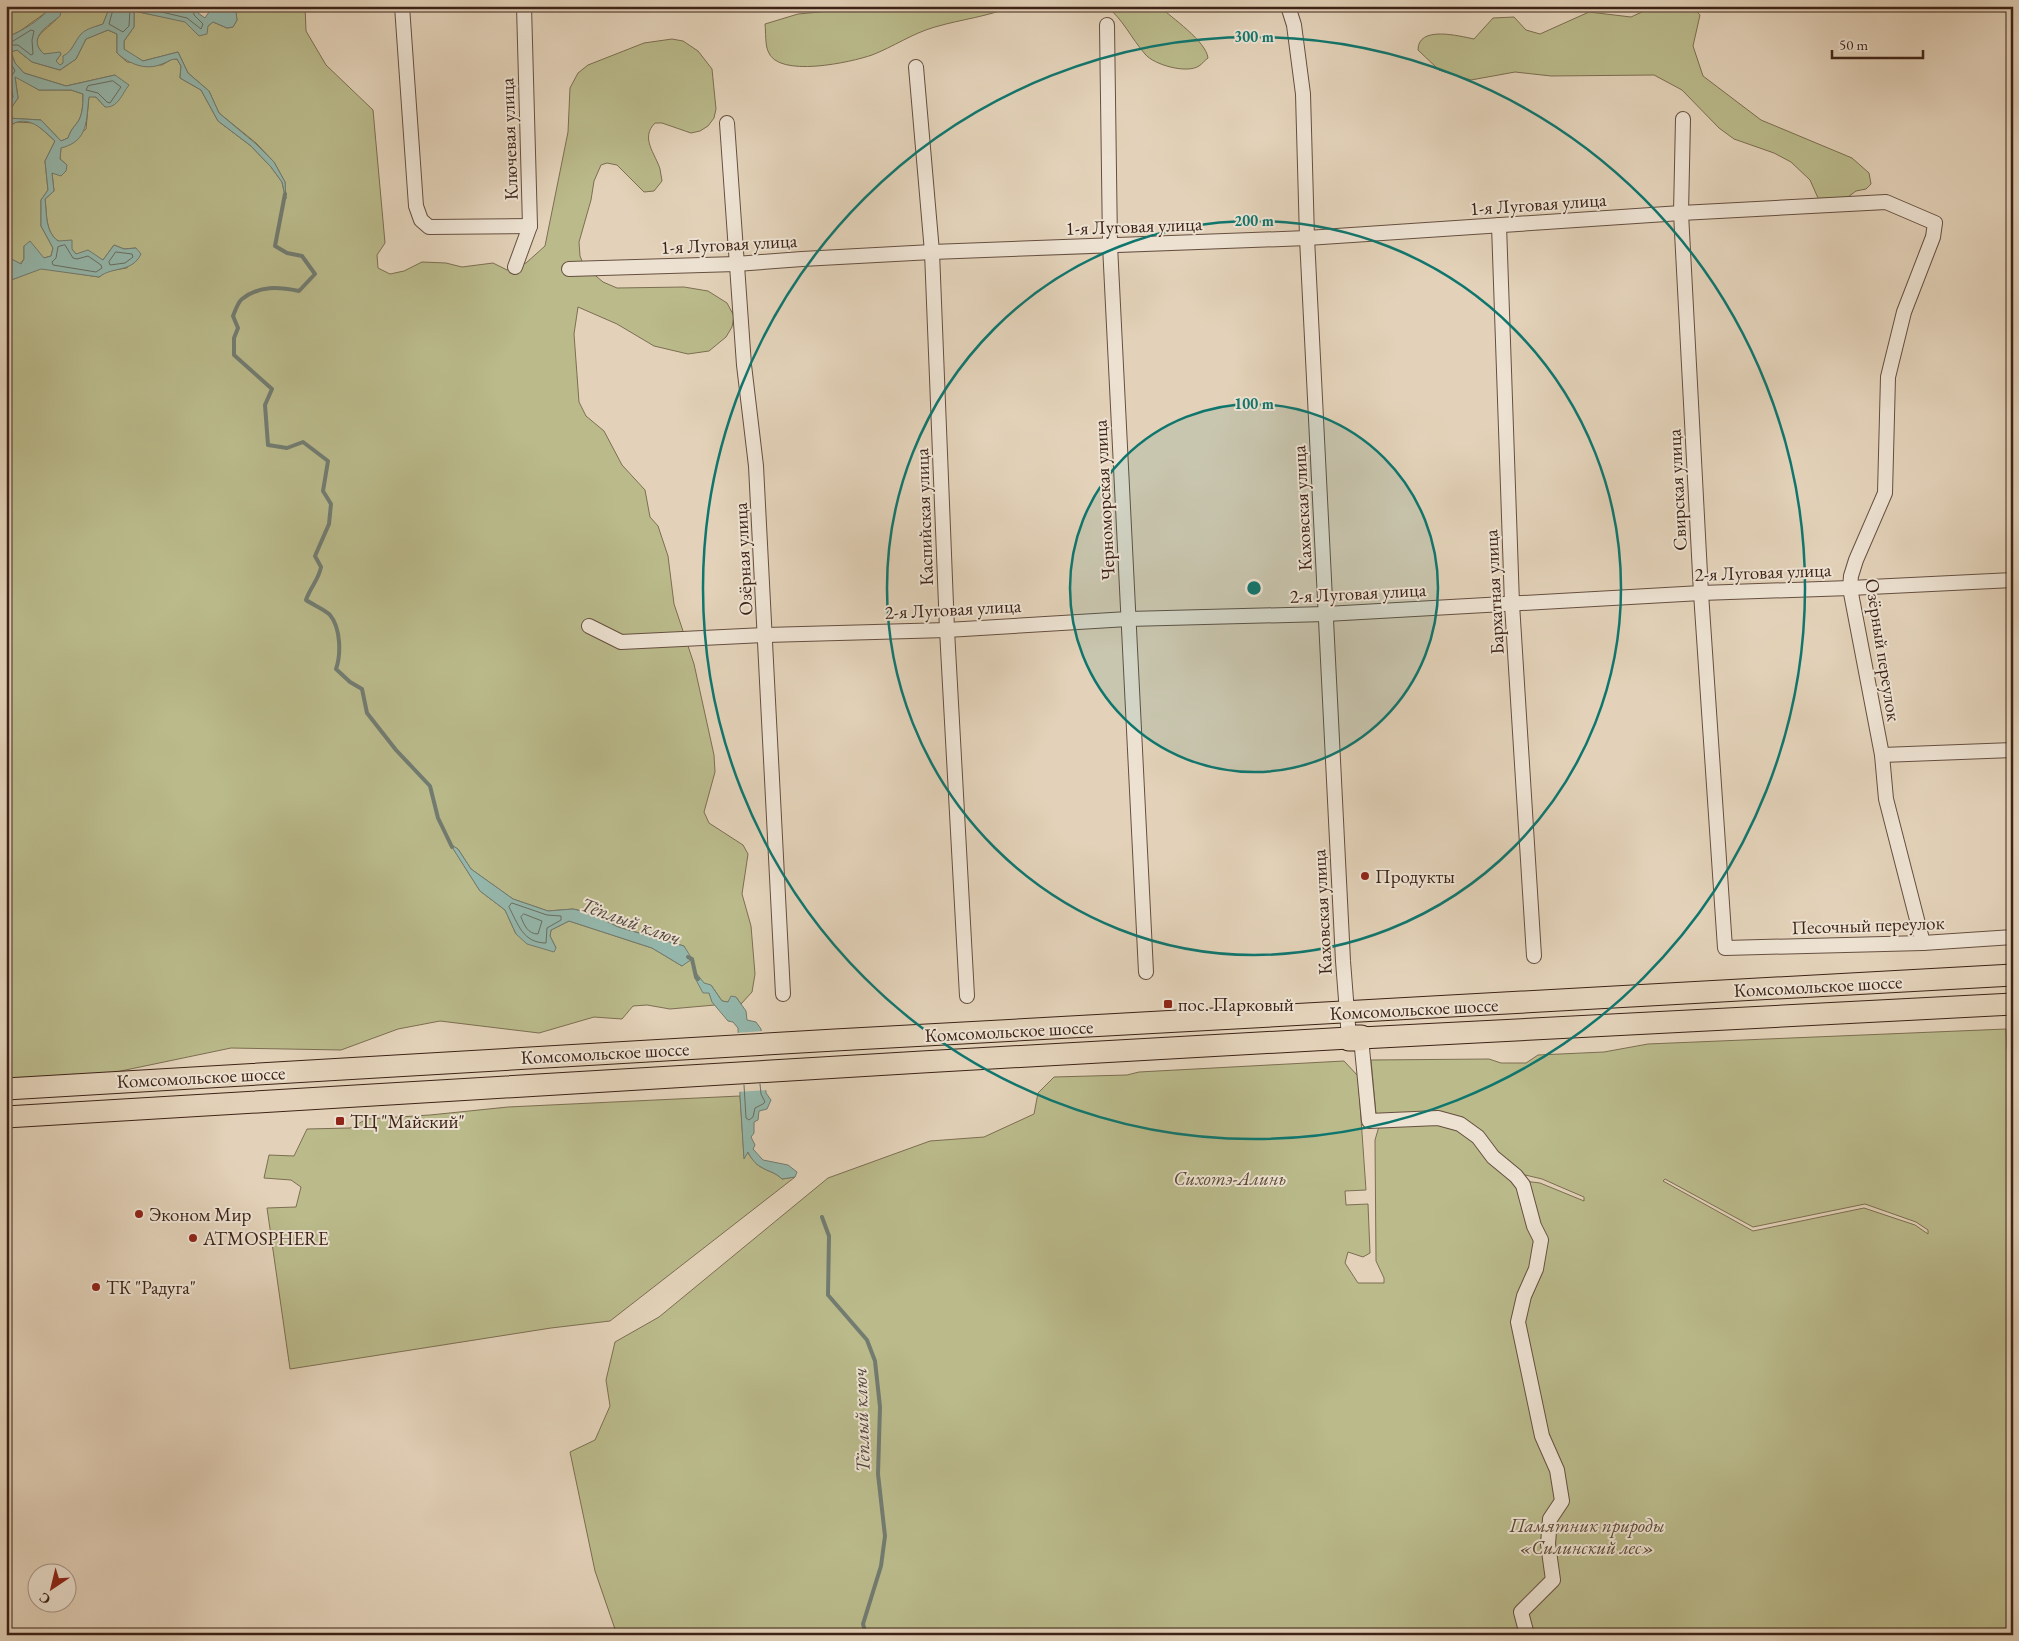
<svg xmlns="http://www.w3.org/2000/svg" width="2019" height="1641" viewBox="0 0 2019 1641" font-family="'EB Garamond',serif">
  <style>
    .green { fill: #baba8b; stroke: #7c6e51; fill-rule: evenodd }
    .water { fill: #95b8ad; stroke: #727c71; fill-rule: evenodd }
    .pier { fill: #e3d2b9 }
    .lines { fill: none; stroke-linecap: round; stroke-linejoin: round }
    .shore { stroke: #696e62; stroke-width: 1 }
    .stream { stroke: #727c71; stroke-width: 4 }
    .street-casing { stroke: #664f40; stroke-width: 16 }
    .primary-casing { stroke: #3d2317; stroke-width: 23 }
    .highway-casing { stroke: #3d2317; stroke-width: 27 }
    .street { stroke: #ede2d2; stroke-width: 14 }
    .primary { stroke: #e3d2b9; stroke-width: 21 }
    .highway { stroke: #e3d2b9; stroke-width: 25 }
    .ring { fill: none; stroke: #0f766e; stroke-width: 2.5 }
    .poi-dot { fill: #8f2418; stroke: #ede2d2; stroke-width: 2 }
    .labels { text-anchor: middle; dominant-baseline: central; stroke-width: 4; stroke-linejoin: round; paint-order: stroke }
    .street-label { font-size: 19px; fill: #3d2317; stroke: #ede2d2 }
    .poi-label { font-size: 19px; fill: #3d2317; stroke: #ede2d2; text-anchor: start }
    .park-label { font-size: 19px; font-style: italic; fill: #5c4934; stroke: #ede2d2 }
    .water-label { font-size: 20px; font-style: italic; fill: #53483c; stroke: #ede2d2 }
    .centre { fill: #0f766e; stroke: #ede2d2; stroke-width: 2.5 }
    .ring-label { font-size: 15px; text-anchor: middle; font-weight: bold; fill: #0f766e; stroke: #ede2d2; stroke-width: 4; stroke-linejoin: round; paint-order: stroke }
  </style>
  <rect width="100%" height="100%" fill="#e3d2b9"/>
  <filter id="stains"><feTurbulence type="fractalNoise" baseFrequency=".004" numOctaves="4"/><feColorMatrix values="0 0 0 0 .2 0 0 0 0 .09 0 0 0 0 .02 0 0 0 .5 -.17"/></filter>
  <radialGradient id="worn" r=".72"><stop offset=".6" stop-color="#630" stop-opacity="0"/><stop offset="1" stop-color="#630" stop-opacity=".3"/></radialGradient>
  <g class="green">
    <polygon points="6,6 51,6 48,11 20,31 6,38"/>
    <path d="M 62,6 L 110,6 L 103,24 C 78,32 76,42 63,63 L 60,66 L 56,61 L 61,54 L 44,54 C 20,33 64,26 62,6 Z"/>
    <path d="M 230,6 L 305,6 L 306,31 L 326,65 L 373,110 L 385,243 L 377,255 L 378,268 L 390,274 L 404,271 L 422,262 L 446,263 L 462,267 L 493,263 L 507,270 L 526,263 L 545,246 L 568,132 L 570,88 L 578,73 L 588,65 L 644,43 L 672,39 L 683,41 L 698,51 L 712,69 L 716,109 L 714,118 L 708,126 L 700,131 L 691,133 L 662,123 L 655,123 C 640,138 655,153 660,169 C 661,173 661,177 662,181 L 654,191 L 644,192 L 617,165 L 607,163 L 601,165 L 594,181 L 591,200 L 579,242 L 580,256 L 584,266 L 603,282 L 617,288 L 684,287 L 708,291 L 727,303 L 734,316 L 732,327 L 726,337 L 709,351 L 688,354 L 654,346 L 617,324 L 578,307 L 574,334 L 579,402 L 586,416 L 604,431 L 622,465 L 645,490 L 650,517 L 658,526 L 668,556 L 674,604 L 694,664 L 714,755 L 715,772 L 704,812 L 709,823 L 743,845 L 748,854 L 742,894 L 751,926 L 755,974 L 752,992 L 741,1004 L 736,997 L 728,1002 L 722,1001 L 711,985 L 709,993 L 715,1005 L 670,1009 L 647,1005 L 633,1006 L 622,1019 L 594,1017 L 539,1033 L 440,1021 L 398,1029 L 341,1050 L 231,1048 L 49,1086 L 6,1082 L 6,282 L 41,268 L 99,277 L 107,271 L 127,268 L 136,248 L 124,249 L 114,245 L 103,260 L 76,254 C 71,247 64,245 57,240 C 45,231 47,213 45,199 L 54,191 L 52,173 L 67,165 L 60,159 L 61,147 L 86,129 L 89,96 L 96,97 L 105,107 L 115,75 L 66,86 L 24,73 L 15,63 L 11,52 L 17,50 L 32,62 L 60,70 L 76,59 L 86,39 L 108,30 L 117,34 L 117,53 L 127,62 L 162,65 L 172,59 L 177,59 L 181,66 L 180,78 L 201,90 L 218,121 L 251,146 L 271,167 L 282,182 L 285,196 L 285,182 L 274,162 L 256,143 L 219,113 L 209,91 L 188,73 L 178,52 L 143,61 L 124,50 L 124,41 L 134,27 L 134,11 L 208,26 L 213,22 L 227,28 L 233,27 L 237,20 L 236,12 ZM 451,845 L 458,849 L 471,869 L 513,899 L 548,911 L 573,909 L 590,913 L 618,927 L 684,946 L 682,966 L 652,948 L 569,921 L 551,930 L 550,936 L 556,948 L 516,934 L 505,910 L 480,891 Z"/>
    <path d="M 883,6 L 1013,6 C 987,17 962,19 935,27 C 913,33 893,47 872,55 C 852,62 777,79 768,51 C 765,44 766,33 765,24 L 798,14 Z"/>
    <path d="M 1106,6 L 1159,6 C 1172,18 1206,41 1208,58 C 1205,60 1202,64 1199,66 C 1187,74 1154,65 1145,54 C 1131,38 1123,19 1106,6 Z"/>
    <path d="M 1655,6 L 1692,6 L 1700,15 L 1693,46 L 1703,76 L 1761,120 L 1852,158 L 1869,173 L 1871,184 L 1866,189 L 1856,191 L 1844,200 L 1825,204 L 1818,198 L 1810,180 L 1791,162 L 1774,153 L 1734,139 L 1719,128 L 1682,90 L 1654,75 L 1551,76 L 1515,72 L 1471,80 L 1439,70 L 1418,50 C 1418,25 1459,36 1474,39 L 1493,18 L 1514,17 L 1526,30 L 1540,34 L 1589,12 L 1631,17 Z"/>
    <path d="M 15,76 L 39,90 L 71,90 L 83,94 C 83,102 83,112 79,120 C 74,128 72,127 68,138 L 61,141 L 41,120 L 7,118 L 7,114 L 18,98 Z"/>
    <polygon points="16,122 35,123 55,141 45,161 48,190 41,200 41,226 53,248 51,256 44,258 24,246 24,259 20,264 6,256 6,126 9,127"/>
    <path d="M 2006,1029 L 2007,1049 L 2013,1049 L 2013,1635 L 617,1635 L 595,1571 L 570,1452 L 595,1440 L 610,1406 L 606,1380 L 615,1342 L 659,1317 L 828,1178 L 930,1141 L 984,1137 L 1034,1114 L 1038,1093 L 1054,1077 L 1127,1075 L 1139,1072 L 1344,1061 L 1358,1076 L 1366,1190 L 1345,1191 L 1346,1205 L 1368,1204 L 1370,1253 L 1363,1257 L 1348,1252 L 1345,1263 L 1358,1283 L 1384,1283 L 1384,1278 L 1376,1261 L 1375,1140 L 1380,1123 C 1413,1121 1450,1113 1476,1138 C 1482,1144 1486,1153 1493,1159 C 1502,1168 1513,1175 1521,1186 L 1536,1248 L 1534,1268 L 1522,1295 L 1516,1322 L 1519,1339 L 1524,1339 L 1520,1322 L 1527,1297 L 1538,1269 L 1545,1235 L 1536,1224 L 1524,1181 L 1540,1183 L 1584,1201 L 1584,1197 L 1542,1179 L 1517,1173 L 1495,1155 L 1480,1135 L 1462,1121 L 1439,1115 L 1406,1117 L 1376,1114 L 1371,1060 L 1489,1059 L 1501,1063 L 1526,1063 L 1538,1055 L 1604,1052 L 1648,1044 ZM 1665,1179 L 1753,1227 L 1865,1204 L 1916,1222 L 1928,1230 L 1928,1234 L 1915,1225 L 1864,1208 L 1753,1231 L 1663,1181 Z"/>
    <path d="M 740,1096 L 744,1157 L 747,1152 C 751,1157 755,1164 761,1167 C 769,1172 775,1172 782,1179 L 795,1177 L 610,1321 L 551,1328 L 290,1369 L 267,1208 L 296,1207 L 301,1187 L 291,1180 L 264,1178 L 269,1155 L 294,1156 L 307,1129 L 350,1128 L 367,1119 L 430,1115 L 508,1107 Z"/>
  </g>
  <g class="water">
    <path d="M 51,6 L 62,6 L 60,16 C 48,26 26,38 44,54 L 60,52 L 61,54 L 56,61 L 60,65 L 63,63 L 63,56 C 73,51 74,42 81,34 C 87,28 95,27 103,24 L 110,6 L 198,6 L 198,13 L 205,18 L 209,12 L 204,6 L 230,6 L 236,12 L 237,20 L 233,27 L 227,28 L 213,22 L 208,26 L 207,34 L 199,36 L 185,22 L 134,11 L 134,27 L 124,41 L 124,49 L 143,61 L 178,52 L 188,73 L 209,91 L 219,113 L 256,144 L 274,162 L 285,182 L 286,199 L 282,182 L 271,167 L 251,146 L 218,121 L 201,90 L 180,78 L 181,66 L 177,59 C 170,59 168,62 162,64 C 146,71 129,64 117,53 L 117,34 L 108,30 L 86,39 L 76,59 L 60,70 L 32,62 L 17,50 L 11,52 L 15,63 L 24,73 L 66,86 L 115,75 L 129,85 C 122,94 118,108 105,107 L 96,97 L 89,97 C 86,120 89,141 61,148 L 60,159 L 67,165 L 66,171 L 61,176 L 52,173 L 54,191 L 45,199 C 47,215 45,231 58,241 L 72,240 L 72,249 L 76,254 L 88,250 L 103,260 L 114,245 L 124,249 L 136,248 L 141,254 C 132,273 113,266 99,277 L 41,269 L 6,282 L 6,256 L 21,264 L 24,259 L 24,246 L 30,241 L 44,258 L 51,256 L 53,248 L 41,226 L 41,200 L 48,190 L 45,161 L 55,141 C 44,131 33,118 17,122 C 13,123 11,126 6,126 L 6,38 C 21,31 42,20 51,6 ZM 15,77 L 39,90 L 71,90 L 83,94 C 83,102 83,112 79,120 C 74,128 72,127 68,138 L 61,141 L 41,120 L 7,118 L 7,114 L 18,98 Z"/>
    <polygon points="450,844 458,849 471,869 513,899 548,911 573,909 590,913 618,927 684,946 692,959 682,966 652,948 569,921 551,930 550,936 556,948 554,952 527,944 516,934 505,910 480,891"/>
    <path d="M 697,974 L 704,983 L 711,985 L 722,1001 L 728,1002 L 731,996 L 736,997 L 746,1011 L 747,1020 L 756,1022 L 761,1029 L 766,1093 L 771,1100 L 767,1109 L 759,1111 L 758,1120 L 754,1122 L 754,1133 L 751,1137 L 755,1145 L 753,1149 L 763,1160 L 788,1165 L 797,1172 L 795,1177 L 782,1179 C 775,1172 769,1172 761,1167 C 755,1164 751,1158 748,1152 L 744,1159 L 740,1096 L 738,1028 L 733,1022 L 728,1021 L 712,1002 L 709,993 L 703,993 L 695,978 Z"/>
  </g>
  <polygon class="pier" points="763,1031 768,1090 737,1092 736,1033"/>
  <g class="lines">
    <g class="shore">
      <polyline points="114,6 109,24 123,32 129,26 130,10 134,6"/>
      <polyline points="136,6 187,18 201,29 203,24 194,15 193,6"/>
      <polyline points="6,42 10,43 31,30 34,31 32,40 33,54 31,55 18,45 11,45 6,51"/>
      <polyline points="6,54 15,71 10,78 13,97 6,107"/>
      <polygon points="113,81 121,87 110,103 107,102 98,93 86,90 88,86"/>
      <polygon points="65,245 73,258 77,259 88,256 101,265 102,268 96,272 53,265 52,262 56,258 58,247"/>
      <polygon points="116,252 132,254 133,257 125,263 110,265 109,262"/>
      <path d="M 512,903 L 547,915 L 561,916 L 561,920 L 547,928 L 546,943 C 523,943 518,924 509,907 Z"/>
      <path d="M 524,914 L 542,921 L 538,934 C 528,934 524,925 521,917 Z"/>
      <polyline points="744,1085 746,1118 749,1120 753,1117 755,1108 763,1104 765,1102 761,1094 760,1084"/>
    </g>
    <g class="stream">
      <path d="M 285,194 L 275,246 L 287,253 L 302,256 L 315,274 L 299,291 C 279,287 260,285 242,299 C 238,302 235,311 233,316 L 238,328 L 234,338 L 234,355 L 272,389 L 265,405 L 268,445 L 287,448 L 303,442 L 328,461 L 323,491 L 331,504 L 329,524 L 315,556 L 321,567 C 319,579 310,588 306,600 C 313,605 324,609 330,615 C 341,628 341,655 336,669 L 350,682 L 362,689 L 367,713 L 396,750 L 430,786 L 438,818 L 452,847"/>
      <polyline points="688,957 692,959 696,977 698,979"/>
      <polyline points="822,1217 829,1236 828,1295 867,1340 875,1361 880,1407 878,1474 885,1536 881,1566 863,1624 866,1635"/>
    </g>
    <defs>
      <g id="street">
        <polyline points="402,6 416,206 421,220 429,227 530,226"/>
        <polyline points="1288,6 1294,25 1303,94 1307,238 1343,961 1349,1038"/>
        <polyline points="1107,25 1110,245 1146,972"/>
        <polyline points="916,67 932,252 947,630 967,996"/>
        <polyline points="1683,119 1681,213 1701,593 1725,948 1923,943 2013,937"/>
        <polyline points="727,123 744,365 756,466 783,994"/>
        <polyline points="1499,225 1512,604 1534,956"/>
        <polyline points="515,267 530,226 524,6"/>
        <polyline points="569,269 736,264 802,259 932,252 1307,238 1681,213 1886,202 1935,223 1933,237 1904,312 1888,377 1885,493 1856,560 1851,576 1850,588 1882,755 1886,799 1923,943"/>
        <polyline points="589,626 621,642 766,635 947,630 1128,619 1326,614 1701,593 1850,588 2013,580"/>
        <polyline points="1882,755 2013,750"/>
        <polyline points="1361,1038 1369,1121 1438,1118 1460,1124 1478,1137 1493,1157 1516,1176 1523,1185 1534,1226 1541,1240 1536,1269 1524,1296 1518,1322 1542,1436 1557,1470 1562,1501 1550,1519 1548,1544 1553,1580 1521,1612 1527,1635"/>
      </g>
      <g id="primary">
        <polyline points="1361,1038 2013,1004"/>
        <polyline points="6,1089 835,1040 2013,975"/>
        <polyline points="6,1117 922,1062 1349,1038"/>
      </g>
      <polyline id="highway" points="1349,1038 1361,1038"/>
    </defs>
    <use href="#street" class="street-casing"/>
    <use href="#primary" class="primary-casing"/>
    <use href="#highway" class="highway-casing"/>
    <use href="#street" class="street"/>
    <use href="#primary" class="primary"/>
    <use href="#highway" class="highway"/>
  </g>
  <circle cx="1254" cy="588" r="184" fill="#0f766e" fill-opacity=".12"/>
  <g class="ring">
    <circle cx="1254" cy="588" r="184"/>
    <circle cx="1254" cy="588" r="367"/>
    <circle cx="1254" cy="588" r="551"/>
  </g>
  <g class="poi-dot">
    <circle cx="1365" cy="876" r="5"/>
    <rect x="1163" y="999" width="10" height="10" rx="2.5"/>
    <rect x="335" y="1116" width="10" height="10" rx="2.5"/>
    <circle cx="139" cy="1214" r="5"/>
    <circle cx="193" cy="1238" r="5"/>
    <circle cx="96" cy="1287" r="5"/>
  </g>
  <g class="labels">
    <g class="street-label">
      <text transform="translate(509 139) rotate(-92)">Ключевая улица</text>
      <text transform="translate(1538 204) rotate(-4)">1-я Луговая улица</text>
      <text transform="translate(1134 226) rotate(-2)">1-я Луговая улица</text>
      <text transform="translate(729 244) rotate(-3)">1-я Луговая улица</text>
      <text transform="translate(1677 490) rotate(-93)">Свирская улица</text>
      <text transform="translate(1104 500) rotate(-93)">Черноморская улица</text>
      <text transform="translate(1302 508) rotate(-93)">Каховская улица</text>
      <text transform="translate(924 517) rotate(-92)">Каспийская улица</text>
      <text transform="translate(743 559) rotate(-93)">Озёрная улица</text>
      <text transform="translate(1763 572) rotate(-2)">2-я Луговая улица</text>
      <text transform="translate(1494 592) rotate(-93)">Бархатная улица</text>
      <text transform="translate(1358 593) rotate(-3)">2-я Луговая улица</text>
      <text transform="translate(953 609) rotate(-3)">2-я Луговая улица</text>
      <text transform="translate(1883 650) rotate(81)">Озёрный переулок</text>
      <text transform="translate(1322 912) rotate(-93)">Каховская улица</text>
      <text transform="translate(1868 925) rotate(-2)">Песочный переулок</text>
      <text transform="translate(1818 986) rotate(-3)">Комсомольское шоссе</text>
      <text transform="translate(1414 1009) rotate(-3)">Комсомольское шоссе</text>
      <text transform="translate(1009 1031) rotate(-3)">Комсомольское шоссе</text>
      <text transform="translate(605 1053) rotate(-3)">Комсомольское шоссе</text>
      <text transform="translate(201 1077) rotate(-3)">Комсомольское шоссе</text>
    </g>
    <g class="poi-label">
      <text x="1375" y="876">Продукты</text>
      <text x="1178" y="1004">пос. Парковый</text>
      <text x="350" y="1121">ТЦ "Майский"</text>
      <text x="149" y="1214">Эконом Мир</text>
      <text x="203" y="1238">ATMOSPHERE</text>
      <text x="106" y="1287">ТК "Радуга"</text>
    </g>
    <g class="park-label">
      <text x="1230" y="1178">Сихотэ-Алинь</text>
      <text x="1587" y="1525">Памятник природы<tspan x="1587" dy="22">«Силинский лес»</tspan></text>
    </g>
    <g class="water-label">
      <text transform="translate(631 921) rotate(20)">Тёплый ключ</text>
      <text transform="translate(861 1420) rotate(-92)">Тёплый ключ</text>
    </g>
  </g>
  <circle cx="1254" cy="588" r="8" class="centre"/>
  <g class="ring-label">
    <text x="1254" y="42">300 m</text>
    <text x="1254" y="226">200 m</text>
    <text x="1254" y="409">100 m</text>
  </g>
  <rect width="2019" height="1641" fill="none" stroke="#e3d2b9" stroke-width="25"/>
  <rect x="8" y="8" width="2004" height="1626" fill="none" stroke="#3d2317" stroke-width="2.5"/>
  <rect x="12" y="12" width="1994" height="1616" fill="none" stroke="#3d2317"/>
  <g transform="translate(52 1588) rotate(215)"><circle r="24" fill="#ede2d2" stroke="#a79687"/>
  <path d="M0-4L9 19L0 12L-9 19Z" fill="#8f2418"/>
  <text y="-8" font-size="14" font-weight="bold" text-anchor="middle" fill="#3d2317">С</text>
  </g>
  <path d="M1832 50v8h91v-8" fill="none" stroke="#3d2317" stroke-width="2.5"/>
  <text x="1839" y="50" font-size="15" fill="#3d2317" stroke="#ede2d2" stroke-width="4" paint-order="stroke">50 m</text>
  <rect width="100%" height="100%" filter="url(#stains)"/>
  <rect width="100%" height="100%" fill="url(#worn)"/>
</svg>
